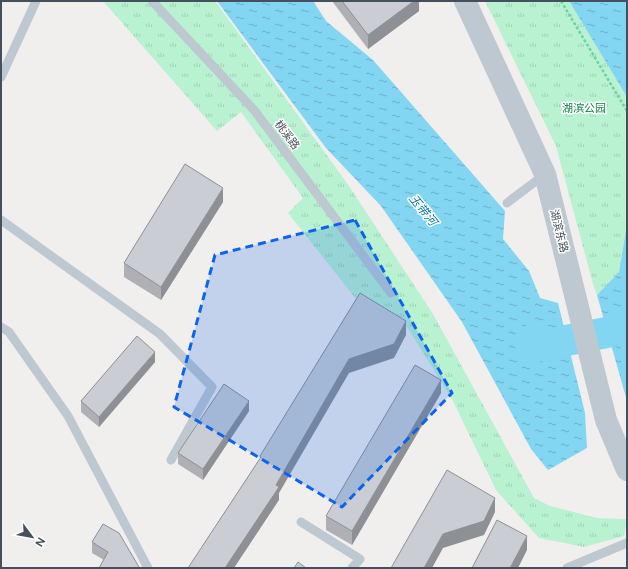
<svg xmlns="http://www.w3.org/2000/svg" width="628" height="569" viewBox="0 0 628 569" font-family="Figtree,'Noto Sans SC',sans-serif">
  <style>
    .park { fill: url(#park-tufts) }
    .water { fill: url(#water-ripples) }
    .lines { fill: none; stroke-linecap: round; stroke-linejoin: round }
    .river { stroke: #82d6f2; stroke-width: 31 }
    .path { stroke: #6ed3a6; stroke-width: 2.5; stroke-dasharray: 3 2; stroke-linecap: butt }
    .service { stroke: #bdc8d1; stroke-width: 9 }
    .tertiary { stroke: #bdc8d1; stroke-width: 22 }
    .wall { fill: #aeb0b5 }
    .shaded-wall { fill: #8d9094 }
    .building { fill: #cacdd3; stroke: #8d9094 }
    .marked { fill: #0c64ed; fill-opacity: 0.2; stroke: #0c64ed; stroke-width: 3; stroke-dasharray: 8 5; stroke-linejoin: round }
    .labels { text-anchor: middle; dominant-baseline: central; stroke-width: 3; stroke-linejoin: round; paint-order: stroke }
    .park-label { font-size: 11px; fill: #10844f; stroke: #fff }
    .street-label { font-size: 11px; fill: #45505d; stroke: #fff }
    .water-label { font-size: 12px; font-style: italic; fill: #047aa3; stroke: #fff }
  </style>
  <defs>
    <pattern id="park-tufts" width="24" height="20" patternUnits="userSpaceOnUse"><rect width="24" height="20" fill="#b9f2d1"/><path d="M3 7l-1-3M5 7V3M7 7l1-3M15 17l-1-3M17 17v-4M19 17l1-3" fill="none" stroke="#a0d1b6"/></pattern>
    <pattern id="water-ripples" width="26" height="14" patternUnits="userSpaceOnUse"><rect width="26" height="14" fill="#82d6f2"/><path d="M2 4q2-2 4 0t4 0M15 11q2-2 4 0t4 0" fill="none" stroke="#6cb0c7"/></pattern>
  </defs>
  <rect width="100%" height="100%" fill="#f1eeee"/>
  <g class="park">
    <polygon points="103,1 215,1 349,186 433,314 534,498 550,506 597,518 627,519 624,536 584,547 539,538 496,490 452,399 407,327 356,299 288,213 303,198 241,112 217,131"/>
    <polygon points="485,1 569,1 627,97 627,224 619,272 597,295 593,284 556,146"/>
  </g>
  <g class="water">
    <polygon points="217,1 313,1 326,21 373,60 505,211 503,239 529,271 540,298 558,303 585,413 587,448 548,470 531,449 462,322 381,206 326,148"/>
    <polygon points="569,1 627,1 627,97"/>
    <polygon points="627,224 627,401 597,295 619,272"/>
  </g>
  <g class="lines">
    <polyline class="river" points="529,341 534,347 624,329"/>
    <polyline class="path" points="561,1 627,111"/>
    <g class="service">
      <polyline points="152,1 254,110 391,293"/>
      <polyline points="1,77 36,1"/>
      <polyline points="507,203 544,175"/>
      <polyline points="1,220 160,334 212,387 171,460"/>
      <polyline points="1,327 9,332 68,416 148,568"/>
      <polyline points="301,522 360,559 352,568"/>
      <polyline points="567,568 627,543"/>
    </g>
    <polyline class="tertiary" points="465,1 545,174 606,420 627,470"/>
  </g>
  <g class="wall">
    <polygon points="332,1 419,1 419,11 368,49"/>
    <polygon points="223,202 161,300 124,277 124,263"/>
    <polygon points="155,362 99,427 81,412 81,401"/>
    <polygon points="441,393 352,545 326,530 326,516"/>
    <polygon points="249,411 203,480 178,464 178,453"/>
    <polygon points="92,542 139,568 104,560 92,553"/>
  </g>
  <g class="shaded-wall">
    <polygon points="414,1 419,1 419,11 368,49 368,35"/>
    <polygon points="223,188 223,202 161,300 161,287"/>
    <polygon points="406,321 406,335 394,358 349,373 279,493 279,500 234,568 225,568 349,359"/>
    <polygon points="155,352 155,362 99,427 99,417"/>
    <polygon points="441,380 441,393 352,545 352,531"/>
    <polygon points="249,401 249,411 203,480 203,469"/>
    <polygon points="495,498 495,512 484,535 443,548 432,568 424,568 443,534"/>
    <polygon points="527,536 527,550 518,568 510,568"/>
  </g>
  <g class="building">
    <polygon points="342,1 414,1 368,35"/>
    <polygon points="185,164 223,188 161,287 124,263"/>
    <polygon points="360,293 406,321 394,344 349,359 276,485 279,487 225,568 188,568 261,457 260,456"/>
    <polygon points="137,336 155,352 99,417 81,401"/>
    <polygon points="415,365 441,380 352,531 326,516"/>
    <polygon points="224,384 249,401 203,469 178,453"/>
    <polygon points="447,470 495,498 484,521 443,534 424,568 391,568"/>
    <polygon points="497,520 527,536 510,568 472,568"/>
    <polygon points="103,524 119,533 139,567 138,568 99,568 108,552 92,542"/>
    <polygon points="298,562 306,568 294,568"/>
  </g>
  <path class="marked" d="M 355,220 L 452,393 L 342,507 L 174,407 L 215,255 Z"/>
  <g class="labels">
    <g class="park-label">
      <text x="584" y="108">湖滨公园</text>
    </g>
    <g class="street-label">
      <text transform="translate(287 135) rotate(53)">桃溪路</text>
      <text transform="translate(559 231) rotate(76)">湖滨东路</text>
    </g>
    <g class="water-label">
      <text transform="translate(423 210) rotate(51)">玉带河</text>
    </g>
  </g>
  <rect width="628" height="569" fill="none" stroke="#45505d" stroke-width="4"/>
  <g transform="translate(32 537) rotate(122)" stroke="#ffffff" stroke-width="3" paint-order="stroke">
  <path d="M0-3L7 15L0 10L-7 15Z" fill="#45505d"/>
  <text y="-6" font-size="11" font-weight="bold" text-anchor="middle" fill="#45505d">N</text>
  </g>
</svg>
